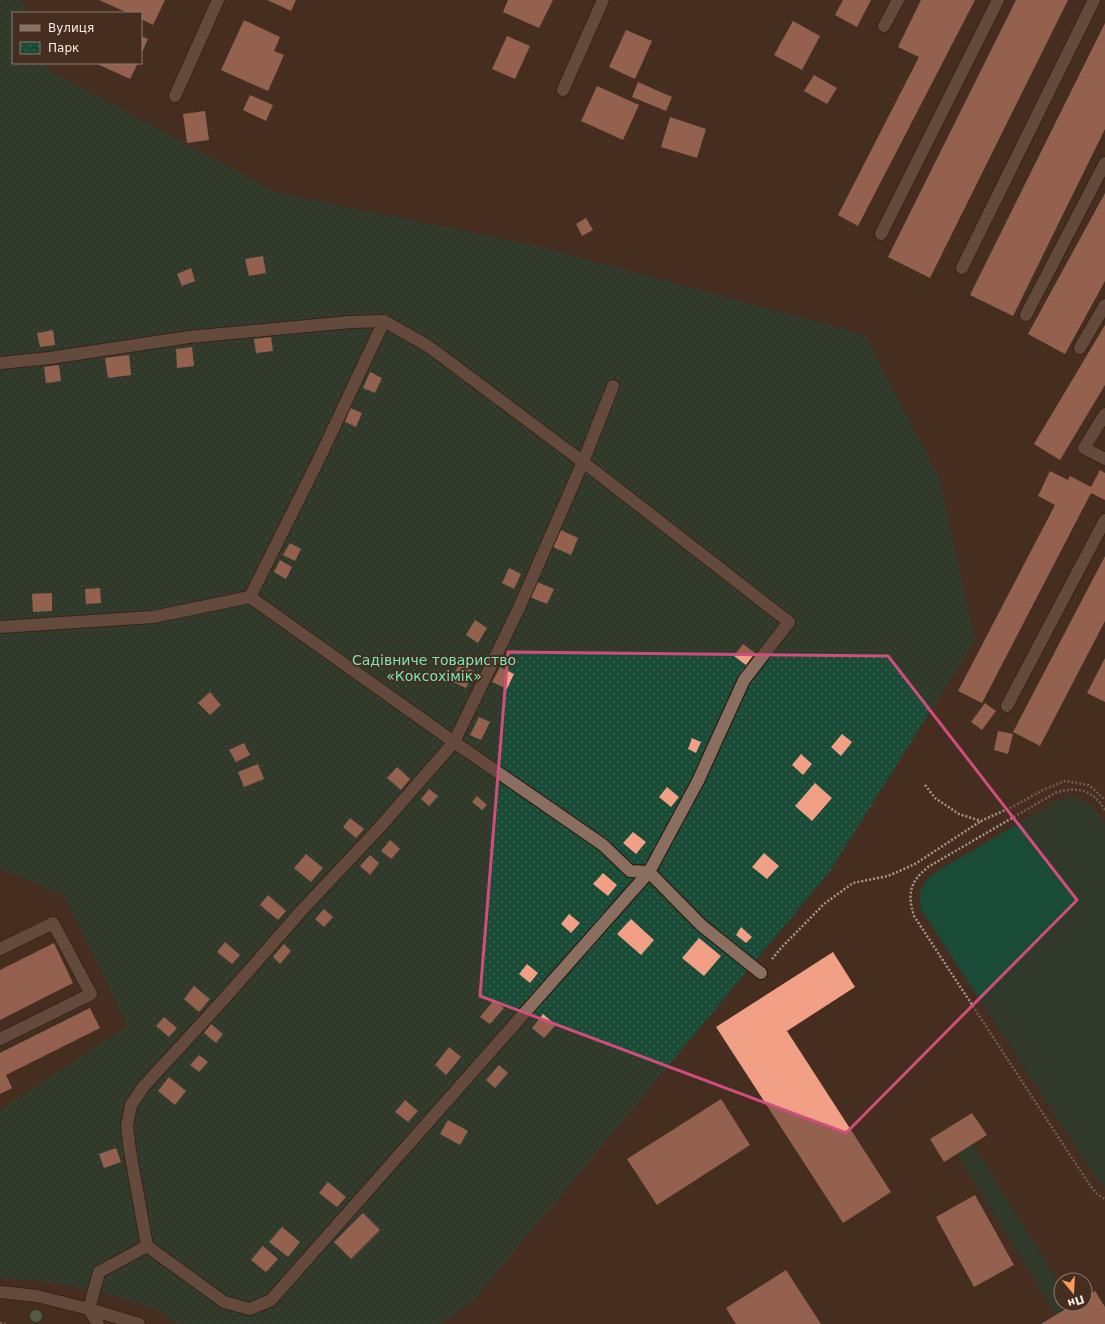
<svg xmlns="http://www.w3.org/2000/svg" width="1105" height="1324" viewBox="0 0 1105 1324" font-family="'DejaVu Sans',sans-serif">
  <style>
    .grass { fill: #194b37 }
    .park { fill: url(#park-dots) }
    .building { fill: #f1a086 }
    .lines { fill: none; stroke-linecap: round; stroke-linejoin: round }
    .lane-casing { stroke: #2a1408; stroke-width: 14 }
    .street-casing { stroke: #2a1408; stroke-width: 14 }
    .secondary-casing { stroke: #2a1408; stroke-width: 14 }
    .path { stroke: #a89489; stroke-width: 2.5; stroke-dasharray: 2 2; stroke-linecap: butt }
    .lane { stroke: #8a6e60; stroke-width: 12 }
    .street { stroke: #8a6e60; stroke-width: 12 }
    .secondary { stroke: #8a6e60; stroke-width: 12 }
    .tree { fill: #5d9674 }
    .marked { fill: none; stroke: #d04d7d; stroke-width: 3; stroke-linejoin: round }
    .labels { text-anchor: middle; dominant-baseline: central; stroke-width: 4; stroke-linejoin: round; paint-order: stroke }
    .park-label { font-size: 14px; fill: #70ecb9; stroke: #452d20 }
  </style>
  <defs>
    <pattern id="park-dots" width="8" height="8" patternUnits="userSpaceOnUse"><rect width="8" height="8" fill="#194b37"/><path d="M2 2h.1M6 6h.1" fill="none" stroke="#3b6554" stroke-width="1.8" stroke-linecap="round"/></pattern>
  </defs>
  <rect width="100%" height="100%" fill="#452d20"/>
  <g class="grass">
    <path d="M 1069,797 C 1090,799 1095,808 1105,825 L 1105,1187 L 1096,1178 L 922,911 C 917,894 920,885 934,873 L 1059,800 Z"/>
    <polygon points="972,1113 987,1135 973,1144 1061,1287 1061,1304 1085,1304 1085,1297 1095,1291 1105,1307 1105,1324 1056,1315 957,1154 944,1162 930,1139"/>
  </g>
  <polygon class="park" points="0,0 23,0 27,13 13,13 13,63 45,63 48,70 278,193 533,245 865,335 939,477 975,640 830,871 472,1302 439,1324 179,1324 157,1310 100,1291 41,1281 0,1278 0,1110 128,1026 64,895 0,868"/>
  <g class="building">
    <polygon points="99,0 165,0 153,25 141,19 141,13 128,13"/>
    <polygon points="267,0 296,0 291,11"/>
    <polygon points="508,0 553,0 539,28 503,12"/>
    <polygon points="843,0 871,0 857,27 835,15"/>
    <polygon points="921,0 975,0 858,226 838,215 919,57 898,47"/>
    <polygon points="1016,0 1068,0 930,278 888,257"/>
    <polygon points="244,20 280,37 274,51 284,55 268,91 221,70"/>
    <polygon points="793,21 820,36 802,70 774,55"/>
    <polygon points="1105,23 1105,129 1013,316 970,295"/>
    <polygon points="626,30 652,41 635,79 609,67"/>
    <polygon points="141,36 148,39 141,55"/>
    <polygon points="507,36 530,46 515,79 492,69"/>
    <polygon points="95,63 138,63 130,79"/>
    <polygon points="814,75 837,88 827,104 804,91"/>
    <polygon points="638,82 672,97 666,111 632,97"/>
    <polygon points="597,86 639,105 623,140 581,121"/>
    <polygon points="250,95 273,105 266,121 243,110"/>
    <polygon points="205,111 209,140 187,143 183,114"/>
    <polygon points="670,117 706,129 697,158 661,147"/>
    <polygon points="1105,193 1105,281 1065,354 1028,334"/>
    <polygon points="586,218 593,230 582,236 576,224"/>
    <polygon points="263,256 266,273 249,276 245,259"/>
    <polygon points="191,268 195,281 182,286 177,274"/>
    <polygon points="1105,325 1105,385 1060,460 1034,444"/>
    <polygon points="53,330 55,345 40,347 37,333"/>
    <polygon points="271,337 273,351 256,353 254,339"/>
    <polygon points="192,347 194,366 177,368 176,349"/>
    <polygon points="129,355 131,375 108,378 105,358"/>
    <polygon points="59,365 61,381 46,383 44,367"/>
    <polygon points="370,372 382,378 375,393 363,388"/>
    <polygon points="350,408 362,413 356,427 345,422"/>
    <polygon points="1100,470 1105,473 1105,500 1091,493 982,703 958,691 1055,505 1038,496 1050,471 1068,480 1070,476 1091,487"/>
    <polygon points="561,530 578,538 571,555 553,547"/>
    <polygon points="290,543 301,549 295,561 283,555"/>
    <polygon points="1105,556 1105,621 1040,746 1013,732"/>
    <polygon points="280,560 292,567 286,579 274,572"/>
    <polygon points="509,568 521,574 514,589 502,583"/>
    <polygon points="537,582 554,589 547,604 530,597"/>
    <polygon points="100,588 101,603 86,604 85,589"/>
    <polygon points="52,593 52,611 33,612 32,594"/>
    <polygon points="475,620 487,628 478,643 466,635"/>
    <polygon points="743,644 755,653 746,665 734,656"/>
    <polygon points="1105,658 1105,702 1087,693"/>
    <polygon points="459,664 474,671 466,688 451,681"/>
    <polygon points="500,667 514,674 507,689 492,682"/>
    <polygon points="210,692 221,705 210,715 198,703"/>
    <polygon points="985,703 996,711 982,730 971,722"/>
    <polygon points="479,717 490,722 481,740 470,735"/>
    <polygon points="998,731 1013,734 1008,754 994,750"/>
    <polygon points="842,734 852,742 841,756 831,747"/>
    <polygon points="692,738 701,742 696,753 688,749"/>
    <polygon points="244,743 250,755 236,762 229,750"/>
    <polygon points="801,754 812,764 803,775 792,765"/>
    <polygon points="258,764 264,779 244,787 238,772"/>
    <polygon points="397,767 410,779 401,790 387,778"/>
    <polygon points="815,783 832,798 812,821 795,806"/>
    <polygon points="667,787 679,797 671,807 659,797"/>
    <polygon points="429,789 438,796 429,806 421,799"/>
    <polygon points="477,796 487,805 482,810 472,802"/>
    <polygon points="350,818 364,829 356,838 343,827"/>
    <polygon points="633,832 646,842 636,854 623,843"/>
    <polygon points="390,840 400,849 391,859 381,851"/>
    <polygon points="764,853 779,866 767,879 752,867"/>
    <polygon points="306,854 323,868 311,882 294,868"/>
    <polygon points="370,855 379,863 370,875 360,866"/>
    <polygon points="603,873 617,885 608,896 593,884"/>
    <polygon points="268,895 286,911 278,920 260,905"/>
    <polygon points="324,909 333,917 324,927 315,919"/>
    <polygon points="569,914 580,923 571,933 561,924"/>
    <polygon points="631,919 654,940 641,955 617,934"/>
    <polygon points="741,927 752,937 746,943 736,935"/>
    <polygon points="699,938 721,956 704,976 682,958"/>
    <polygon points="225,942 240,955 232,964 217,952"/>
    <polygon points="54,943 73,983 0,1020 0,970"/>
    <polygon points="284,944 291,951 280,964 273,957"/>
    <polygon points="833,952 855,987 787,1031 891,1192 843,1223 716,1027"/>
    <polygon points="527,964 538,973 530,983 519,974"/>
    <polygon points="194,986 210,999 199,1012 184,999"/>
    <polygon points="494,1000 504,1008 490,1024 480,1017"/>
    <polygon points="90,1008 100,1028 6,1075 12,1088 0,1094 0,1053"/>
    <polygon points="543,1014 556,1025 544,1038 532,1028"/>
    <polygon points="164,1017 177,1028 169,1037 156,1026"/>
    <polygon points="211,1024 223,1034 216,1043 204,1033"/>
    <polygon points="449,1047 461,1057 446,1075 435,1065"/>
    <polygon points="199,1055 208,1062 199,1072 190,1065"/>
    <polygon points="499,1065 508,1073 495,1088 486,1080"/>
    <polygon points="169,1077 186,1091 175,1105 158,1091"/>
    <polygon points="721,1099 750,1145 657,1205 627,1159"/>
    <polygon points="405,1100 418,1111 408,1122 395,1112"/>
    <polygon points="972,1113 987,1135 944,1162 930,1139"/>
    <polygon points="448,1120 468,1131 460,1145 440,1134"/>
    <polygon points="116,1148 121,1162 104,1168 99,1154"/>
    <polygon points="328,1182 346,1197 337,1207 319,1193"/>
    <polygon points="975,1195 1014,1265 974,1287 936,1217"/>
    <polygon points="363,1213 380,1230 351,1259 334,1242"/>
    <polygon points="282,1227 300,1242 288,1257 269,1242"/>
    <polygon points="263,1246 278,1259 266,1272 251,1260"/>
    <polygon points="786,1270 821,1324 736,1324 726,1308"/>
    <polygon points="1095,1291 1105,1307 1105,1324 1041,1324 1074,1304 1085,1304 1085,1297"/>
  </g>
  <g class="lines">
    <defs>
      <g id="lane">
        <polyline points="884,26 898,0"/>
        <polyline points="881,234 998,0"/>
        <polyline points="962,268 1094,0"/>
        <polyline points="1026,315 1105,163"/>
        <polyline points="1080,348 1105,305"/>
        <polyline points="0,363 50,358 189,337 350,322 384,321 428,346 583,462 789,622 744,680 698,781 649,872 271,1300 250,1309 224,1302 147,1246"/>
        <polyline points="1105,414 1084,448 1105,459"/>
        <polyline points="250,597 454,742 603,845 630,871 649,872 701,925 761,973"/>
        <polyline points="0,627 153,617 250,597 319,459 384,321"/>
        <polyline points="1007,706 1105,520"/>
        <polyline points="0,949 53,923 91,994 0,1039"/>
        <polyline points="98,1324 89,1309 99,1272 147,1246 130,1151 127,1126 131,1105 144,1086 224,999 302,910 380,827 454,742 519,608 583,462 613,386"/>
      </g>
      <g id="street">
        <polyline points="563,90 603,0"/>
        <polyline points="175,96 218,0"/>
      </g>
      <polyline id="secondary" points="0,1292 37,1296 89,1309 139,1324"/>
    </defs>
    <use href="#lane" class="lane-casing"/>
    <use href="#street" class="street-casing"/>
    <use href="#secondary" class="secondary-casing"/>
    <g class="path">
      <polyline points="925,785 935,798 959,814 981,821 1014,806 1043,790 1065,781 1089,785 1105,800"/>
      <path d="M 1105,810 C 1092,789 1077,786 1055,793 L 928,867 C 910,882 907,893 914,916 L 1089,1184 L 1097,1194 L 1105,1199"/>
      <polyline points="772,959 781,948 824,904 853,883 888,876 915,864 981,821"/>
      <polyline points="0,1323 6,1324"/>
    </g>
    <use href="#lane" class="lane"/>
    <use href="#street" class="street"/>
    <use href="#secondary" class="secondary"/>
  </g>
  <circle class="tree" cx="36" cy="1316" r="6"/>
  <path d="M0 0H1105V1324H0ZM 508,652 L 888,656 L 1077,900 L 846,1133 L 480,996 Z" fill="#452d20" fill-opacity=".55" fill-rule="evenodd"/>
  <path class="marked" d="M 508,652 L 888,656 L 1077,900 L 846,1133 L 480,996 Z"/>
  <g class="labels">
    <g class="park-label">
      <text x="434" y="660">Садівниче товариство<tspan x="434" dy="16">«Коксохімік»</tspan></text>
    </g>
  </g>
  <rect x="12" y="12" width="130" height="52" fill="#452d20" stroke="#8e796e"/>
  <rect x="20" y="25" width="20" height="6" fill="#8a6e60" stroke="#8e796e"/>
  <text x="48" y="32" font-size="12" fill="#fbebe2">Вулиця</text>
  <rect x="20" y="42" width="20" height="12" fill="url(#park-dots)" stroke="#8e796e"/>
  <text x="48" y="52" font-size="12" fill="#fbebe2">Парк</text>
  <g transform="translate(1073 1292) rotate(162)"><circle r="19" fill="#452d20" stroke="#8e796e"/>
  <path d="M0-3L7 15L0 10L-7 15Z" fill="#fe9b59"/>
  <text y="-6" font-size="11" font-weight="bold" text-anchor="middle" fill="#fbebe2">Пн</text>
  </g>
</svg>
